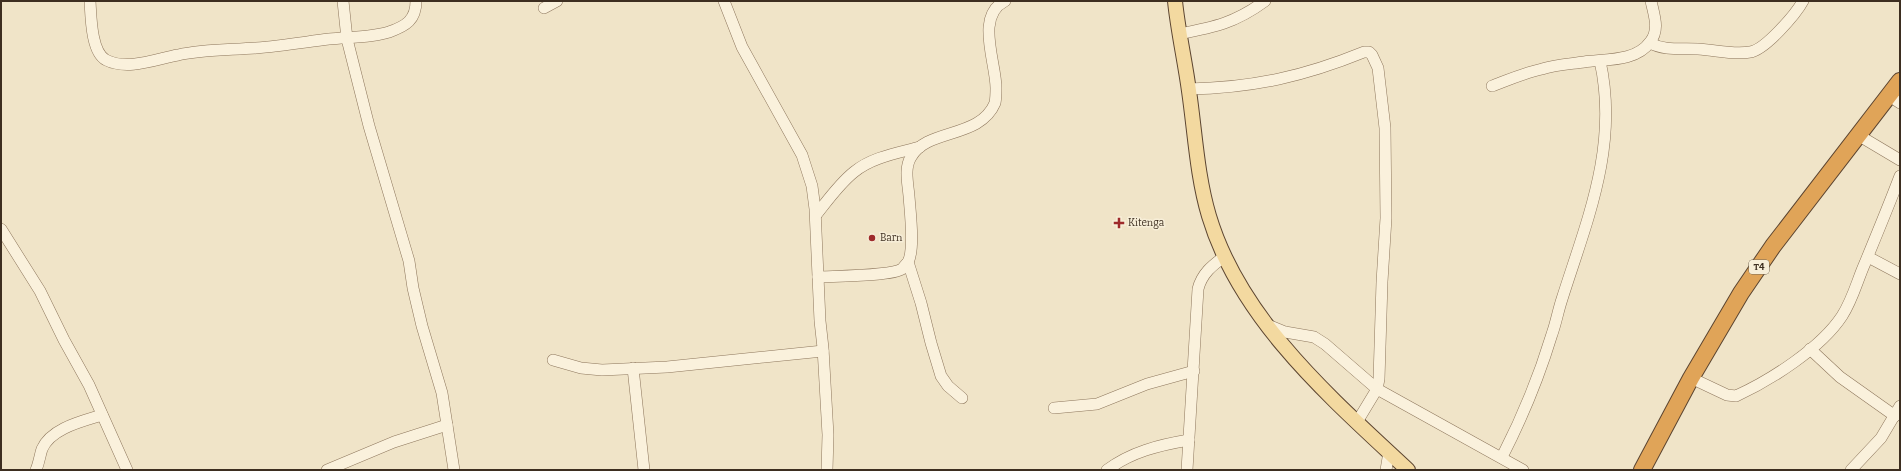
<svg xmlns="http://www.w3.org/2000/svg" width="1901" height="471" viewBox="0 0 1901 471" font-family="Bitter,serif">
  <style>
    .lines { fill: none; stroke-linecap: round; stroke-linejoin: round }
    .minor-casing { stroke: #8d765c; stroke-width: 12 }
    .major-casing { stroke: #5b4430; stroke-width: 16 }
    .highway-casing { stroke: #5b4430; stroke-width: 18 }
    .minor { stroke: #faf1dc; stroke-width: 11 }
    .major { stroke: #f3d9a0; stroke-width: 14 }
    .highway { stroke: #e0a458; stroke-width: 16 }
    .poi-dot { fill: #9e2a2b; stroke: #f7eed8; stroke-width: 1.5 }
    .labels { text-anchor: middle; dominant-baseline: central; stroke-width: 3; stroke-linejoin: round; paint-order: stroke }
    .shield { fill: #f7eed8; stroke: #756857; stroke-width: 1 }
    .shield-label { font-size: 9px; font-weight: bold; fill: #3d2e20 }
    .poi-label { font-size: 10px; fill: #3d2e20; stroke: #f7eed8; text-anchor: start }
  </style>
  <rect width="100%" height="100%" fill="#f0e4c8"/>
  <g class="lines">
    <defs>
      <g id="minor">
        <path d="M 90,1 C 91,16 91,52 106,60 C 128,71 156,59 178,55 C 204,49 230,50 256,48 C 281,46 305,42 329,39 C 348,37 370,38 389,32 C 406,26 416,20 416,1"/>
        <polyline points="343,1 347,39 369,126 409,261 413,288 422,326 442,393 454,470"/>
        <polyline points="724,1 742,47 802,155 812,186 815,209 820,321 823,348 828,435 827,470"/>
        <polyline points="544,8 557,1"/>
        <path d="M 1179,34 C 1215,27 1235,23 1265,1"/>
        <path d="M 1650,43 C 1665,51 1681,48 1698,49 C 1716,50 1733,55 1750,52 C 1765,50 1796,14 1803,1"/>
        <path d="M 1492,86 C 1508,80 1524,73 1542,69 C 1555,65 1570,64 1584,62 C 1605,59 1636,62 1650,42 C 1660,30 1654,15 1651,1"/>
        <path d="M 1189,89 C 1253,88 1305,76 1364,52 L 1369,52 L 1372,55 L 1378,68 L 1385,128 L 1386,218 L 1382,282 L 1379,379 L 1377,389 L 1357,422"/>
        <polyline points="1888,95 1900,103"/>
        <polyline points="1858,135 1900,160"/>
        <path d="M 816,215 C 828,200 839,184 854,172 C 872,157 898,153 920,147"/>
        <polyline points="1,229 40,291 64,340 89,385 127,470"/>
        <polyline points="1868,257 1900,274"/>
        <polyline points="908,262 921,303 931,343 941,376 948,386 962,398"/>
        <path d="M 818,277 C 833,276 892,276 902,269 C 903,268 906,264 908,262 C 915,249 910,211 909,196 C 908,184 904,168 911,157 C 927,128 980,139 995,103 C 996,98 996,93 996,88 C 996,62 975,16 1005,1"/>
        <polyline points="1268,325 1285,332 1314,337 1325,344 1377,389 1523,470"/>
        <polyline points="1810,349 1840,377 1895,416"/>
        <polyline points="553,360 581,368 602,370 667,367 823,351"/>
        <polyline points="633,368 644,470"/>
        <path d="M 1691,378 L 1727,395 L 1736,396 C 1771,380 1821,348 1842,316 C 1853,299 1857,281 1865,263 C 1877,234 1889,205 1900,176"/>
        <polyline points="1054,408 1097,404 1147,384 1194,371"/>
        <path d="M 1502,457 C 1522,418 1539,377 1552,334 C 1556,323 1558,311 1562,299 C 1587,220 1619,146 1600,61"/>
        <path d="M 36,470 C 39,463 40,455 42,449 C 51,428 83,421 102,415"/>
        <polyline points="327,470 394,442 447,425"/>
        <path d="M 1107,470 C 1131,452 1159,445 1189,440"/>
        <path d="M 1187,470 L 1198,289 C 1202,273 1213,265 1225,256"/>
        <polyline points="1386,470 1389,452"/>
        <polyline points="1851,470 1881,438 1900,406"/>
      </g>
      <path id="major" d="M 1175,1 C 1178,31 1185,61 1189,91 C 1195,132 1197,176 1209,216 C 1240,320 1331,398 1408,470"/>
      <polyline id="highway" points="1642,470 1691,378 1741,293 1773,246 1900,81"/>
    </defs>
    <use href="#minor" class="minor-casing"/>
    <use href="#major" class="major-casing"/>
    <use href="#highway" class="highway-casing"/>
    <use href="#minor" class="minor"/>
    <use href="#major" class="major"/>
    <use href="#highway" class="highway"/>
  </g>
  <g class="poi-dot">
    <path d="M1117 217h4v4h4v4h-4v4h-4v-4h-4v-4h4z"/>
    <circle cx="872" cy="238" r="4"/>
  </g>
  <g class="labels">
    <rect class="shield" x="1749" y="260" width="20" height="14" rx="3"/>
    <g class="shield-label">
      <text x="1759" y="267">T4</text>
    </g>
    <g class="poi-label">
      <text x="1128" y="223">Kitenga</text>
      <text x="880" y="238">Barn</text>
    </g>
  </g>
  <rect width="1901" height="471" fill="none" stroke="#3d2e20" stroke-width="4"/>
</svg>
